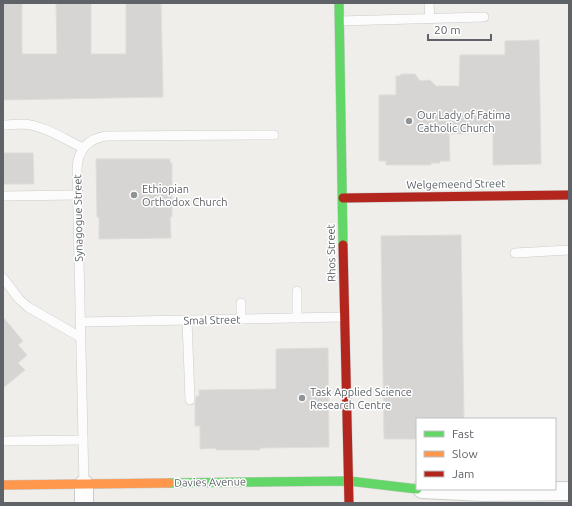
<svg xmlns="http://www.w3.org/2000/svg" width="572" height="506" viewBox="0 0 572 506" font-family="Ubuntu,sans-serif">
  <style>
    .building { fill: #d6d5d3; stroke: #deddd9 }
    .lines { fill: none; stroke-linecap: round; stroke-linejoin: round }
    .lane-casing { stroke: #cbcccc; stroke-width: 10 }
    .street-casing { stroke: #cbcccc; stroke-width: 20 }
    .fast-casing { stroke: #cacacb; stroke-width: 10 }
    .slow-casing { stroke: #cacacb; stroke-width: 10 }
    .jam-casing { stroke: #cacacb; stroke-width: 10 }
    .lane { stroke: #fdfcfc; stroke-width: 9 }
    .street { stroke: #fdfcfc; stroke-width: 18 }
    .fast { stroke: #63d668; stroke-width: 9 }
    .slow { stroke: #ff974d; stroke-width: 9 }
    .jam { stroke: #b3261e; stroke-width: 9 }
    .poi-dot { fill: #919496; stroke: #fff; stroke-width: 1.5 }
    .labels { text-anchor: middle; dominant-baseline: central; stroke-width: 3; stroke-linejoin: round; paint-order: stroke }
    .poi-label { font-size: 11px; fill: #5f6368; stroke: #fff; text-anchor: start }
    .street-label { font-size: 11px; fill: #5f6368; stroke: #fff }
  </style>
  <rect width="100%" height="100%" fill="#efeeea"/>
  <g class="building">
    <polygon points="3,3 22,3 22,54 57,54 56,3 91,3 91,54 126,54 126,3 161,3 163,97 3,100"/>
    <polygon points="539,40 541,164 493,165 493,133 449,134 450,161 440,161 440,163 431,163 431,165 386,165 386,161 379,161 379,95 396,95 396,76 400,76 401,74 415,74 420,81 430,80 436,86 459,86 460,55 505,55 505,41"/>
    <polygon points="3,153 33,153 34,184 3,184"/>
    <polygon points="96,159 170,159 170,163 172,163 172,217 170,217 171,238 99,239 99,218 97,217"/>
    <polygon points="461,235 464,419 417,419 417,439 384,439 381,236"/>
    <polygon points="3,317 23,341 18,345 27,355 18,363 25,370 3,388"/>
    <polygon points="328,348 329,447 260,448 260,450 216,450 216,448 200,449 200,426 195,426 195,404 196,396 199,396 199,390 276,389 276,349"/>
  </g>
  <g class="lines">
    <defs>
      <g id="lane">
        <polyline points="429,3 430,19"/>
        <polyline points="340,21 484,17"/>
        <path d="M 3,125 C 9,125 16,124 22,124 C 44,125 64,139 83,148"/>
        <polyline points="3,196 78,195"/>
        <polyline points="515,253 569,250"/>
        <polyline points="3,278 19,299 28,307 80,337"/>
        <polyline points="297,291 297,318"/>
        <polyline points="241,303 241,319"/>
        <polyline points="187,320 190,400"/>
        <polyline points="80,322 344,317"/>
        <polyline points="3,441 83,440"/>
        <path d="M 84,484 L 77,169 C 78,150 87,139 106,136 L 274,135"/>
      </g>
      <g id="street">
        <polyline points="84,484 84,503"/>
        <polyline points="422,489 484,492 569,491"/>
      </g>
      <g id="fast">
        <polyline points="339,3 343,245"/>
        <polyline points="169,483 349,481 417,489"/>
      </g>
      <polyline id="slow" points="3,485 169,483"/>
      <g id="jam">
        <polyline points="343,198 569,195"/>
        <polyline points="343,245 349,503"/>
      </g>
    </defs>
    <use href="#lane" class="lane-casing"/>
    <use href="#street" class="street-casing"/>
    <use href="#fast" class="fast-casing"/>
    <use href="#slow" class="slow-casing"/>
    <use href="#jam" class="jam-casing"/>
    <use href="#lane" class="lane"/>
    <use href="#street" class="street"/>
    <use href="#fast" class="fast"/>
    <use href="#slow" class="slow"/>
    <use href="#jam" class="jam"/>
  </g>
  <g class="poi-dot">
    <circle cx="409" cy="121" r="4"/>
    <circle cx="134" cy="195" r="4"/>
    <circle cx="302" cy="398" r="4"/>
  </g>
  <g class="labels">
    <g class="poi-label">
      <text x="417" y="115">Our Lady of Fatima<tspan x="417" dy="13">Catholic Church</tspan></text>
      <text x="142" y="189">Ethiopian<tspan x="142" dy="13">Orthodox Church</tspan></text>
      <text x="310" y="392">Task Applied Science<tspan x="310" dy="13">Research Centre</tspan></text>
    </g>
    <g class="street-label">
      <text transform="translate(456 184) rotate(-1)">Welgemeend Street</text>
      <text transform="translate(78 218) rotate(-91)">Synagogue Street</text>
      <text transform="translate(331 253) rotate(-91)">Rhos Street</text>
      <text transform="translate(212 320) rotate(-1)">Smal Street</text>
      <text transform="translate(210 482) rotate(-1)">Davies Avenue</text>
    </g>
  </g>
  <rect width="572" height="506" fill="none" stroke="#5f6368" stroke-width="8"/>
  <rect x="416" y="418" width="140" height="72" fill="#ffffff" stroke="#bfc1c3"/>
  <rect x="424" y="431" width="20" height="6" fill="#63d668" stroke="#bfc1c3"/>
  <text x="452" y="438" font-size="12" fill="#5f6368">Fast</text>
  <rect x="424" y="451" width="20" height="6" fill="#ff974d" stroke="#bfc1c3"/>
  <text x="452" y="458" font-size="12" fill="#5f6368">Slow</text>
  <rect x="424" y="471" width="20" height="6" fill="#b3261e" stroke="#bfc1c3"/>
  <text x="452" y="478" font-size="12" fill="#5f6368">Jam</text>
  <path d="M428 34v6h63v-6" fill="none" stroke="#5f6368" stroke-width="2"/>
  <text x="434" y="34" font-size="12" fill="#5f6368" stroke="#ffffff" stroke-width="3" paint-order="stroke">20 m</text>
</svg>
